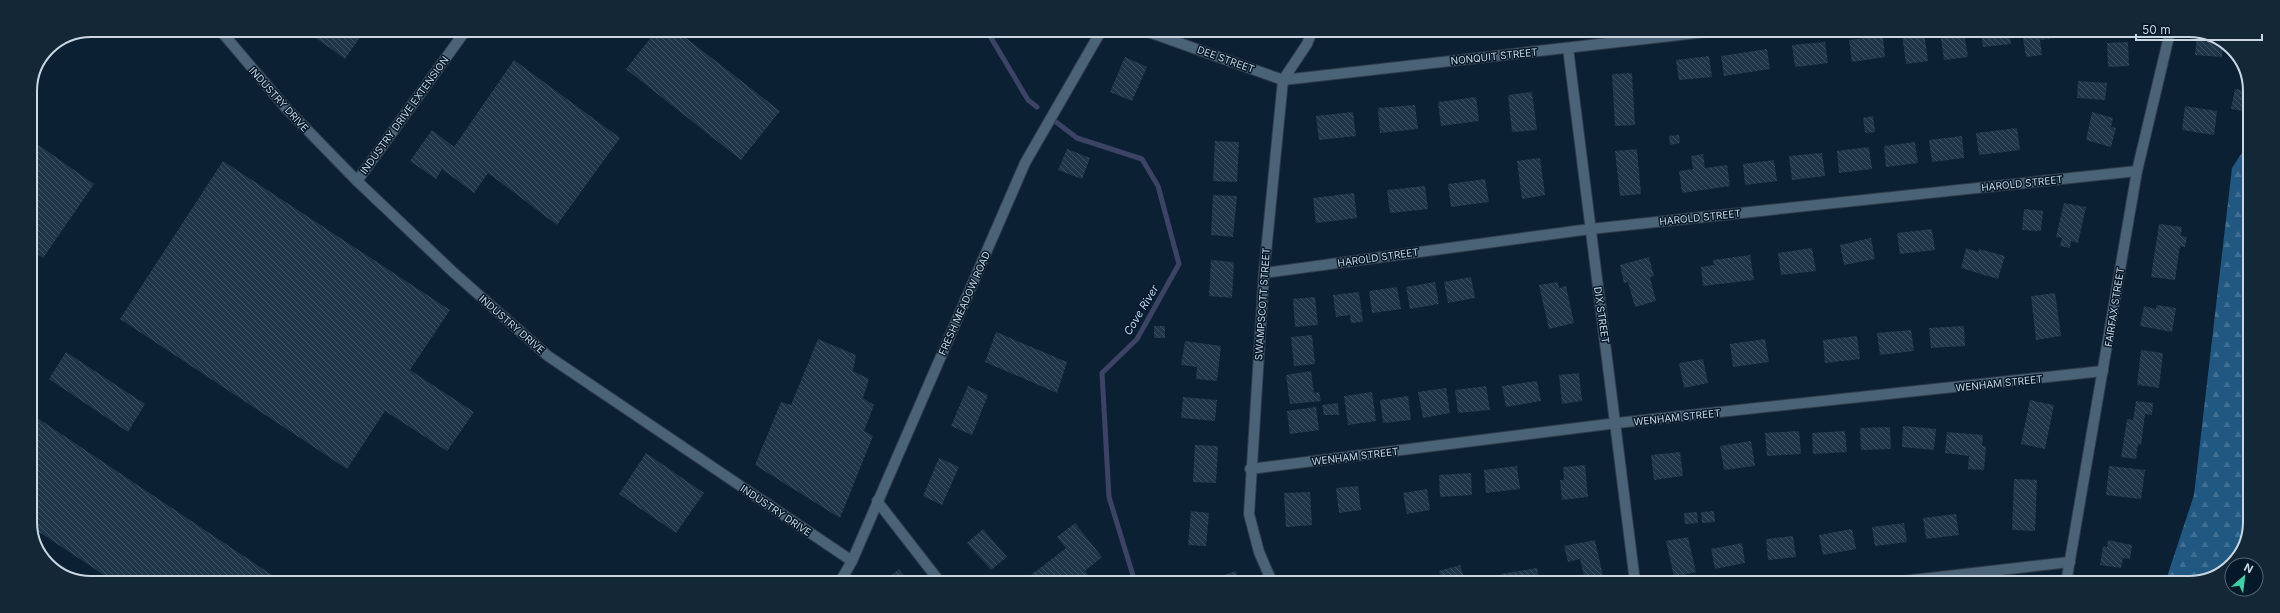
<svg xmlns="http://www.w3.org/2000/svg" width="2280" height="613" viewBox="0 0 2280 613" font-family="Inter,sans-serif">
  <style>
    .forest { fill: url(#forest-firs) }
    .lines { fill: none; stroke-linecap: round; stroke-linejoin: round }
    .stream { stroke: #3d4365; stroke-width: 5 }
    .building { fill: url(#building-back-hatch) }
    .minor-casing { stroke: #303b4a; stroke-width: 12 }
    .minor { stroke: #4a6377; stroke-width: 10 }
    .labels { text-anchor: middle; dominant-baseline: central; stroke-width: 3; stroke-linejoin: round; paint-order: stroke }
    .street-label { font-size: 10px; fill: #cad7e3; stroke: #031828 }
    .water-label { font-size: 11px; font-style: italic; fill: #c0d1f0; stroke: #031828 }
    .rim { fill: none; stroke: #cad7e3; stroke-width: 2 }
  </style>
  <defs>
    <pattern id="forest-firs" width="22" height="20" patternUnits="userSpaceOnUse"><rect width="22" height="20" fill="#205881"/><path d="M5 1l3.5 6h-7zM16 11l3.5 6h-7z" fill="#3f6f93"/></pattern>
    <pattern id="building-back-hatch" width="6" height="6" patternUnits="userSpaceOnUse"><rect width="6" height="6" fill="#1f3648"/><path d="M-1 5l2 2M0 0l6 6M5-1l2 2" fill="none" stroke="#3e5262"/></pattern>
  </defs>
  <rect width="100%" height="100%" fill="#0b2133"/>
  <polygon class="forest" points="2245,148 2250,148 2248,538 2226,570 2189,583 2165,583 2194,495 2232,168"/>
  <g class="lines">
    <g class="stream">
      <polyline points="987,31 1028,100 1037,107"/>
      <polyline points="1056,122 1077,138 1142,159 1158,186 1179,264 1137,339 1102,373 1109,497 1135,582"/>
    </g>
  </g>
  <g class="building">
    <polygon points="310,30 365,30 345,59 309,33"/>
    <polygon points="656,31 677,31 780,111 741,160 626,69"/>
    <polygon points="1924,32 1928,61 1906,64 1902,35"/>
    <polygon points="1940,32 1964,32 1968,57 1944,60"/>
    <polygon points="1981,32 2009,32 2011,44 1983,47"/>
    <polygon points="2022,32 2052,32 2053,38 2040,40 2042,55 2026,57"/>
    <polygon points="2197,34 2210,35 2223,43 2222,57 2195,55"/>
    <polygon points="1883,36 1885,57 1852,62 1849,40"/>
    <polygon points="1825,42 1828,63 1795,67 1792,45"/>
    <polygon points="2128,42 2129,66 2108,67 2107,43"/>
    <polygon points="1767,49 1770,69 1724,76 1721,56"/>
    <polygon points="1709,56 1712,77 1679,80 1676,60"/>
    <polygon points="1125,57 1147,67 1132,101 1110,92"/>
    <polygon points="514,60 620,138 557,225 488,173 474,193 442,169 436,179 410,161 432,130 454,147"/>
    <polygon points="1632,73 1635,125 1615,126 1612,74"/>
    <polygon points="2078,81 2107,83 2105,100 2077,98"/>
    <polygon points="2235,89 2250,91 2250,112 2231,109"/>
    <polygon points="1532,92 1537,130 1512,132 1508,95"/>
    <polygon points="1476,97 1479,121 1441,126 1438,102"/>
    <polygon points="1415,105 1418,129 1380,133 1378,108"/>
    <polygon points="2185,106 2217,111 2214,135 2182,130"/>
    <polygon points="1353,112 1356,136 1319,140 1316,116"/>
    <polygon points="2092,112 2113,118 2111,127 2116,128 2111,147 2086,140"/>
    <polygon points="1873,116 1875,132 1867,133 1865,132 1863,118"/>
    <polygon points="2017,128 2020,150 1979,155 1976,133"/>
    <polygon points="1679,135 1680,143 1670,145 1669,136"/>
    <polygon points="1962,136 1964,158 1932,162 1929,140"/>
    <polygon points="30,139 94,184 43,258 30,249"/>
    <polygon points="1215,141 1239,142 1237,182 1213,181"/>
    <polygon points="1915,142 1918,163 1886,167 1884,146"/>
    <polygon points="1869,147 1872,169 1839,173 1837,151"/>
    <polygon points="1067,149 1090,158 1082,179 1058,170"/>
    <polygon points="1637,149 1641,194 1620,196 1615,151"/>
    <polygon points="1822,153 1825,176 1792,180 1789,156"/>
    <polygon points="1703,154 1705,168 1727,165 1730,186 1682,193 1679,171 1693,169 1691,156"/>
    <polygon points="1540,158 1545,195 1522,199 1517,161"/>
    <polygon points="1774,160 1777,181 1745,185 1743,164"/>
    <polygon points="223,161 450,310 410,370 474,412 447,451 385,411 347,469 120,319"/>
    <polygon points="1485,179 1489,202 1451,207 1448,184"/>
    <polygon points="1425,186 1428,209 1390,213 1387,190"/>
    <polygon points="1354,193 1357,218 1316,223 1313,198"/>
    <polygon points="1213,195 1237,196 1233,237 1211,235"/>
    <polygon points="2064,203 2086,207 2078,243 2071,241 2070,248 2060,246 2062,238 2056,237"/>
    <polygon points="2024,209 2043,211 2041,231 2022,230"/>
    <polygon points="2159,224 2182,227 2181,236 2187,237 2185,247 2180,246 2175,280 2151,277"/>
    <polygon points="1932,229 1935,250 1900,254 1897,233"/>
    <polygon points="1871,238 1875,259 1844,265 1840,245"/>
    <polygon points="1812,248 1816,271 1781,275 1778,253"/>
    <polygon points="1966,248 1978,252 1979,249 2005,256 1998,279 1961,268"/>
    <polygon points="1750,255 1754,280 1703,286 1701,267 1714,265 1713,260"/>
    <polygon points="1649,257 1654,276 1650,277 1656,301 1635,307 1628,282 1624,283 1620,265"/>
    <polygon points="1211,260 1234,262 1232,298 1209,296"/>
    <polygon points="1471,277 1475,298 1448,303 1444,282"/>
    <polygon points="1435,282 1439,304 1410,309 1406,287"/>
    <polygon points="1558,282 1559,288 1566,286 1574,323 1549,329 1539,285"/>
    <polygon points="1397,287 1401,309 1372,313 1369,291"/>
    <polygon points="1359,292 1363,322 1351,323 1350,315 1336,317 1333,295"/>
    <polygon points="2055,293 2061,336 2036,340 2031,296"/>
    <polygon points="1315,297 1318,325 1295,327 1293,299"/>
    <polygon points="2157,305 2176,308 2172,332 2140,326 2144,306 2156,309"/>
    <rect x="1154" y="326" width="11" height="12"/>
    <polygon points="1964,326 1965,346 1931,348 1929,328"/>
    <polygon points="1911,330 1914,351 1880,355 1877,333"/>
    <polygon points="996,332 1067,362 1057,393 985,362"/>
    <polygon points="1312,335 1315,364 1294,366 1291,337"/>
    <polygon points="1857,336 1860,359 1825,363 1823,340"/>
    <polygon points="818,339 856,355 853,371 869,379 863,398 874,405 864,431 873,436 840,518 755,465 781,402 791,405"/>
    <polygon points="1765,339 1769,362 1733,367 1730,344"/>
    <polygon points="1185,341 1221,346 1217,381 1196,379 1197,367 1181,365"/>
    <polygon points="2141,350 2163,353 2159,388 2137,385"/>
    <polygon points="66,352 145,404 128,432 49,379"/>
    <polygon points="1703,359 1708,383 1684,388 1679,363"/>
    <polygon points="1311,371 1314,393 1319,392 1321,401 1290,404 1286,375"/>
    <polygon points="1579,373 1582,401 1562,404 1559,375"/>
    <polygon points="1537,381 1541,401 1506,407 1502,386"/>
    <polygon points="968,386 988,395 972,435 951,426"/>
    <polygon points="1486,386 1490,410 1458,413 1455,390"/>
    <polygon points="1446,388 1450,413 1423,418 1418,392"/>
    <polygon points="1372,392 1376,421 1348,425 1344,396"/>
    <polygon points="1408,396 1411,420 1383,423 1380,400"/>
    <polygon points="1183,397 1217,400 1215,421 1181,418"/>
    <polygon points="2030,400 2054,405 2045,449 2021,444"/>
    <polygon points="2136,401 2153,403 2152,415 2145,414 2141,445 2138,444 2136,459 2121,457 2127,419 2133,420"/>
    <polygon points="1338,403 1339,415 1324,415 1322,405"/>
    <polygon points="1316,407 1319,430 1290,434 1287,411"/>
    <polygon points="30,413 281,581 113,581 30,526"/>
    <polygon points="1903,426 1936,429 1934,450 1902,447"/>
    <polygon points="1890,427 1891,449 1861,450 1860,428"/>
    <polygon points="1799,431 1801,454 1767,456 1765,433"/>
    <polygon points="1845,431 1847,452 1813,454 1812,433"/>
    <polygon points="1947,432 1983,435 1982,446 1986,446 1984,470 1968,469 1969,456 1945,453"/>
    <polygon points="1751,441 1755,466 1724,470 1720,446"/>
    <polygon points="1195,445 1218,446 1216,483 1193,482"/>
    <polygon points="1680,452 1683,476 1654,480 1651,455"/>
    <polygon points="646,453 704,493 676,533 619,494"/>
    <polygon points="939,458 959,467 942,505 923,496"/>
    <polygon points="1585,465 1588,497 1562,500 1560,480 1564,480 1563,467"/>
    <polygon points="1517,466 1520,489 1486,493 1484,470"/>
    <polygon points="2109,466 2145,470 2141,499 2106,495"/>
    <polygon points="1471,473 1472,495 1440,497 1439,475"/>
    <polygon points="2014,479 2037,480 2035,531 2012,530"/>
    <polygon points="1358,486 1361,510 1339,513 1336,488"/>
    <polygon points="1427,489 1430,510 1407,514 1403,493"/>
    <polygon points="1310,492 1312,525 1286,527 1284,493"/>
    <polygon points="1191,511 1209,513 1206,546 1188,545"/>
    <polygon points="1714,511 1715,522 1702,523 1701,512"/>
    <polygon points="1697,512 1698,523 1685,524 1684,513"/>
    <polygon points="1956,514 1959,535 1926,539 1923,518"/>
    <polygon points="1075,523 1102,557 1085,571 1090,577 1084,582 1022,582 1066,548 1057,537"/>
    <polygon points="1904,523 1907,542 1875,546 1872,527"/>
    <polygon points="983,529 1007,557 991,570 967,543"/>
    <polygon points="1852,529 1856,549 1823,555 1819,535"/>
    <polygon points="1793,536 1796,557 1768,560 1766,539"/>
    <polygon points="1688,537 1696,572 1674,577 1666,541"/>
    <polygon points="1595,540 1603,576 1585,580 1580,559 1568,562 1564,546"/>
    <polygon points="2108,540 2132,545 2130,559 2123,558 2121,568 2100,565 2103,546 2107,547"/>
    <polygon points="1742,543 1745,563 1715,569 1711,549"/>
    <polygon points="1460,565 1465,581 1442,582 1439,571"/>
    <polygon points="1537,568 1540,582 1503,582 1501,574"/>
    <polygon points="899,569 909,582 883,582"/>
    <polygon points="1236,571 1239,582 1214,582 1213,579"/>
  </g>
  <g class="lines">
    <defs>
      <g id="minor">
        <polyline points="220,30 286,108 357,181 453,272 548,356 852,561"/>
        <polyline points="1146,31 1283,80 1706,32"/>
        <polyline points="1568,48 1635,582"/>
        <polyline points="357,181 466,30"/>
        <polyline points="1264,273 1590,229 2137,171"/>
        <polyline points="1250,469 1617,423 2103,371"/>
        <polyline points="877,501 940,582"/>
        <polyline points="840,582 852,561 1025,163 1101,31"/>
        <polyline points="1272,582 1259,552 1249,514 1264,273 1283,80 1307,44 1312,31"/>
        <polyline points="1886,583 2070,562"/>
        <polyline points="2066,583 2137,171 2170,32"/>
      </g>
    </defs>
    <use href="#minor" class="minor-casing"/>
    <use href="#minor" class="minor"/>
  </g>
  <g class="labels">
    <g class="street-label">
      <text transform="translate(1494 56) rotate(-6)">NONQUIT STREET</text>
      <text transform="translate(1226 59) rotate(20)">DEE STREET</text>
      <text transform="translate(279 99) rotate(48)">INDUSTRY DRIVE</text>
      <text transform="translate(404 115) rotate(-54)">INDUSTRY DRIVE EXTENSION</text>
      <text transform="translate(2022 183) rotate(-6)">HAROLD STREET</text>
      <text transform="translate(1700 217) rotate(-6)">HAROLD STREET</text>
      <text transform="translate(1378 257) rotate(-8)">HAROLD STREET</text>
      <text transform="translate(964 303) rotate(-66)">FRESH MEADOW ROAD</text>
      <text transform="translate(1262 304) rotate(-86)">SWAMPSCOTT STREET</text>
      <text transform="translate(2114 307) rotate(-81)">FAIRFAX STREET</text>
      <text transform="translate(1602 315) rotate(82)">DIX STREET</text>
      <text transform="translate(512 324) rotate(41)">INDUSTRY DRIVE</text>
      <text transform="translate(1999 383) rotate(-6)">WENHAM STREET</text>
      <text transform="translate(1677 417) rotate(-6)">WENHAM STREET</text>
      <text transform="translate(1355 456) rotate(-7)">WENHAM STREET</text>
      <text transform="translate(776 510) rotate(34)">INDUSTRY DRIVE</text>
    </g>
    <g class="water-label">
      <text transform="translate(1141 310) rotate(-59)">Cove River</text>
    </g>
  </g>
  <path d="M0 0H2280V613H0ZM91 37H2189A54 54 0 0 1 2243 91V522A54 54 0 0 1 2189 576H91A54 54 0 0 1 37 522V91A54 54 0 0 1 91 37Z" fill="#132737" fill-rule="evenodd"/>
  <path class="rim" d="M91 37H2189A54 54 0 0 1 2243 91V522A54 54 0 0 1 2189 576H91A54 54 0 0 1 37 522V91A54 54 0 0 1 91 37Z"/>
  <g transform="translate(2244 577) rotate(28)"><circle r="19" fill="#031828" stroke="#536473"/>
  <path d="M0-3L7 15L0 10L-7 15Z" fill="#38d4a6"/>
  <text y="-6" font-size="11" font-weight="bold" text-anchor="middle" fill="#cad7e3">N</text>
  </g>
  <path d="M2136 34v6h126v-6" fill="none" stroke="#cad7e3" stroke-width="2"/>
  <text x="2142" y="34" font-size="12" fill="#cad7e3" stroke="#031828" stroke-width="3" paint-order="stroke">50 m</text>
</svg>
